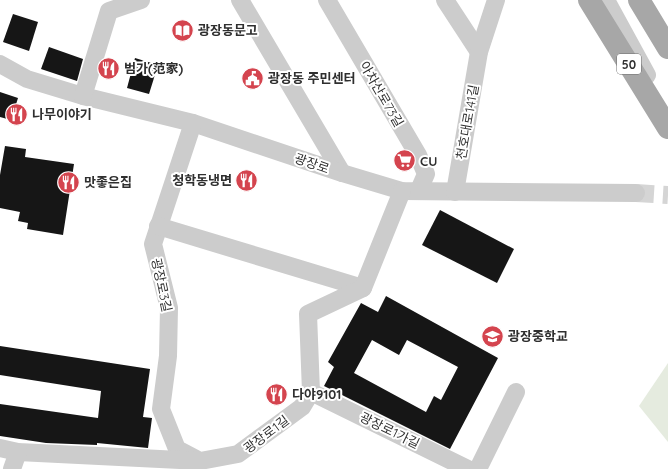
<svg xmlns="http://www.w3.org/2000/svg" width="668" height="469" viewBox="0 0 668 469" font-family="Quicksand,'Noto Sans KR',sans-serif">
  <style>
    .green { fill: #e5ebdf }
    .building { fill: #161616; fill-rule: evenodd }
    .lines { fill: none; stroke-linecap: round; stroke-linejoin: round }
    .minor-tunnel { stroke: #d5d5d5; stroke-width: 18; stroke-dasharray: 18 9; stroke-linecap: butt }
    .minor { stroke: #ccc; stroke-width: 18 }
    .major { stroke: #a7a7a7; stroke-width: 22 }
    .labels { text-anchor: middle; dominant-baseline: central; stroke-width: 4; stroke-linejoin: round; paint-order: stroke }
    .shield { fill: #fff; stroke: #6d6d6d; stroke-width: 1 }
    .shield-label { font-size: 12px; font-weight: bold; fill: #2f2f2f }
    .poi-label { font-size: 13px; font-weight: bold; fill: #2f2f2f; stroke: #fff; text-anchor: start }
    .street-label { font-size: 13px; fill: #2f2f2f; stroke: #fff }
  </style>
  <rect width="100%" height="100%" fill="#fff"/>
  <polygon class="green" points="668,363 668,442 639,406"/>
  <g class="building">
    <polygon points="13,14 38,22 29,51 3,42"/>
    <polygon points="49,47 83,59 77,81 41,69"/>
    <polygon points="135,58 158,65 149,94 127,88"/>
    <polygon points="0,92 18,98 11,120 0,117"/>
    <polygon points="5,146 26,149 25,157 74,164 63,235 27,229 28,223 18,221 20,212 0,208 0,175"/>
    <polygon points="440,210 514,249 497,283 422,245"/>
    <path d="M 386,296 L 498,358 L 450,449 L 324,386 L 334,367 L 328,362 L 361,303 L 378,312 ZM 372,340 L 399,355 L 407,340 L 458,367 L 441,400 L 434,396 L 426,412 L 354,373 Z"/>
    <polygon points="0,346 150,369 143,417 152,418 148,448 97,443 97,445 46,443 0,436 0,404 98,418 101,391 0,375"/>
  </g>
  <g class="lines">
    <polyline class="minor-tunnel" points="636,193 668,195"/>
    <g class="minor">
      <polyline points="240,0 342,173"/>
      <polyline points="327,0 418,155 426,174 419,190"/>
      <polyline points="445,0 479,52"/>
      <polyline points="606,0 647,75"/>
      <polyline points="0,64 27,79 83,96 193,123 342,173 402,191 636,193"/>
      <polyline points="83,96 109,11 141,0"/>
      <polyline points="193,123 153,244 169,308 168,356 161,409 177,449 196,459"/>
      <polyline points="455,192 479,52 496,0"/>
      <polyline points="158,226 363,288"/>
      <polyline points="311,392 468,469"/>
      <polyline points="0,448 18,452 200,461 238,454 302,407 311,392 308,314 363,288 402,191"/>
      <polyline points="12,469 18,452"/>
      <polyline points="478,469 516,392"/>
    </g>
    <g class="major">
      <polyline points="589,0 668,128"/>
      <polyline points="639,0 668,48"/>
    </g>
  </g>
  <defs>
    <symbol id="library-disc" viewBox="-11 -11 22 22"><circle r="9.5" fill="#d4444e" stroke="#fff"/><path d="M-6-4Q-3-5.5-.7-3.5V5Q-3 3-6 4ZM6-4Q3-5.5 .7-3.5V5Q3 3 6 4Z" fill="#fff"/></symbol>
    <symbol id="restaurant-disc" viewBox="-11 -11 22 22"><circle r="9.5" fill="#d4444e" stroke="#fff"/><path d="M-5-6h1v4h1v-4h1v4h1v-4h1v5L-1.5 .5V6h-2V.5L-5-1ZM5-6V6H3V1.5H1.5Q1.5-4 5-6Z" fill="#fff"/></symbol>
    <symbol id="civic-disc" viewBox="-11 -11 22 22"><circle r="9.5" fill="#d4444e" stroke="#fff"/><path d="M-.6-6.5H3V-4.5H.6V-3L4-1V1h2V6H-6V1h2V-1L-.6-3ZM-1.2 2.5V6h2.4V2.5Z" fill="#fff"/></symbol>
    <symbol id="supermarket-disc" viewBox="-11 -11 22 22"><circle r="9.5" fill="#d4444e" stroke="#fff"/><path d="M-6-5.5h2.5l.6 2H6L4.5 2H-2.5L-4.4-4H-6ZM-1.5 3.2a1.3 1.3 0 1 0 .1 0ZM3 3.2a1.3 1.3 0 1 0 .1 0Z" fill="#fff"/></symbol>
    <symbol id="school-disc" viewBox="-11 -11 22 22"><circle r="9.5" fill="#d4444e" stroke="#fff"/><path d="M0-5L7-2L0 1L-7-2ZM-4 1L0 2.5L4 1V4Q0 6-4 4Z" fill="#fff"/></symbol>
  </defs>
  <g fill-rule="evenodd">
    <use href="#library-disc" x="170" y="18" width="25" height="25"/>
    <use href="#restaurant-disc" x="96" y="56" width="25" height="25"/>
    <use href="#civic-disc" x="240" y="66" width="25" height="25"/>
    <use href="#restaurant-disc" x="4" y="102" width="25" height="25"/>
    <use href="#supermarket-disc" x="392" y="148" width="25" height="25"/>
    <use href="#restaurant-disc" x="234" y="168" width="25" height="25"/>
    <use href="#restaurant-disc" x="56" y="170" width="25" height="25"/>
    <use href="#school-disc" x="480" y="324" width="25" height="25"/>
    <use href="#restaurant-disc" x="264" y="382" width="25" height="25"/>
  </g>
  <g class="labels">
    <rect class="shield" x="617" y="54" width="24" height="20" rx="3"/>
    <g class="shield-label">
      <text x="629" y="64">50</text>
    </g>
    <g class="poi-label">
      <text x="198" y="30">광장동문고</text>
      <text x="124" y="68">범가(范家)</text>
      <text x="268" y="78">광장동 주민센터</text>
      <text x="32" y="114">나무이야기</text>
      <text x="420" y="161">CU</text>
      <text x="232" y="180" text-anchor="end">청학동냉면</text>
      <text x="84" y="182">맛좋은집</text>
      <text x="508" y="336">광장중학교</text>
      <text x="292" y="394">다야9101</text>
    </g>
    <g class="street-label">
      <text transform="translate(382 94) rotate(60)">아차산로73길</text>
      <text transform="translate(467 122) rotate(-80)">천호대로141길</text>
      <text transform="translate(312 163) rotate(19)">광장로</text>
      <text transform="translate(162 285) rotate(78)">광장로3길</text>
      <text transform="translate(390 430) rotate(26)">광장로1가길</text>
      <text transform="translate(266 434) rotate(-37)">광장로1길</text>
    </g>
  </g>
</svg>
